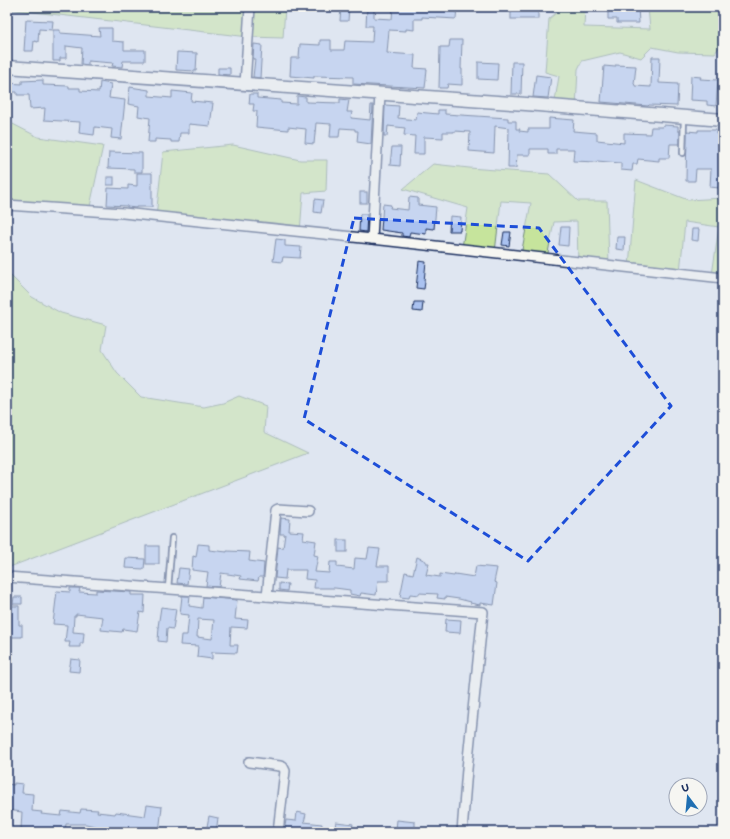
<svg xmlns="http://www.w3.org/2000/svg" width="730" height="839" viewBox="0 0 730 839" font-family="Itim,sans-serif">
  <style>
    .green { fill: #c6e49c; stroke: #708a7d }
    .building { fill: #aac2f0; stroke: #1b2f5e; fill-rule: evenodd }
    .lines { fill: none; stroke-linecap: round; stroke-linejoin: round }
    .service-casing { stroke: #1b2f5e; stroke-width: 8 }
    .minor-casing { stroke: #1b2f5e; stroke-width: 12 }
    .tertiary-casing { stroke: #1b2f5e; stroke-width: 15 }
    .service { stroke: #f6f6f2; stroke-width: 4.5 }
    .minor { stroke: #f6f6f2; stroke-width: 9 }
    .tertiary { stroke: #f6f6f2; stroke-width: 12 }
    .marked { fill: none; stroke: #1d4ed8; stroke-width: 3; stroke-dasharray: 8 5; stroke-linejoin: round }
  </style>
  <rect width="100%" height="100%" fill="#dfe6f1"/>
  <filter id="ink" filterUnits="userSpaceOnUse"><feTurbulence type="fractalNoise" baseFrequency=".025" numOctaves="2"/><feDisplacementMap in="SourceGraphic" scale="8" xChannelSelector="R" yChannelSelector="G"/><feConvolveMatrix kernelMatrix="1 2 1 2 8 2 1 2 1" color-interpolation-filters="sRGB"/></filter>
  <g filter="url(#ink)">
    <g class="green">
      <polygon points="7,7 285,7 283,38 249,37 7,9"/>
      <polygon points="560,7 585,7 584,27 650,29 648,7 723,7 723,42 715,53 678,52 652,47 641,58 620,52 582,61 578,69 576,108 554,107 559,76 545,72 549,19 556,13"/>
      <polygon points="7,121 38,137 103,146 89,211 7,205"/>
      <polygon points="233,145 300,160 327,160 326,191 303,193 300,232 156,217 163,152"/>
      <polygon points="433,164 469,168 549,174 578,201 607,201 609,264 578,262 577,221 554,222 547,258 521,255 531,203 501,201 495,252 462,248 468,208 403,189"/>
      <polygon points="636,180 688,200 723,198 723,276 712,275 719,227 685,222 680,272 629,267"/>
      <polygon points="7,272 32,297 61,313 106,325 102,350 117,373 141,397 204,407 223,403 239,396 266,406 264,432 308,453 7,568"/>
    </g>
    <g class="building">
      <polygon points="341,7 349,7 348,21 340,21"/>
      <polygon points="367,7 374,8 374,18 392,19 393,7 457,7 456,19 422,17 422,19 414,19 414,30 406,29 406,31 389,30 387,53 415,55 414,68 427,69 425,88 353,84 353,77 314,76 314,78 290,76 291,58 299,58 300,44 320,45 320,40 331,40 331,50 344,50 345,41 372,42 373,26 366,26"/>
      <rect x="511" y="7" width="27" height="12"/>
      <polygon points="608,7 638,7 639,23 617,23 617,19 608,19"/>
      <polygon points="26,20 53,21 52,30 39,29 38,42 34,41 33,51 24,51"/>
      <polygon points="99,28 112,28 112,41 124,42 124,50 145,50 145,61 123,61 122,67 112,66 113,63 88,61 88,65 81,64 82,48 66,46 66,58 60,58 60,61 53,61 53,30 60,30 60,33 100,36"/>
      <polygon points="450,40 462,40 461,69 462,69 462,85 448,84 447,88 439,88 440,47 449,47"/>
      <polygon points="254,44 262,45 260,78 253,77 255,59 253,59"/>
      <polygon points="177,52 197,53 196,71 176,70"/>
      <polygon points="652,57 660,57 659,83 678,84 677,106 649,105 648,106 601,102 604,66 615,67 615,65 636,66 634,84 635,85 635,86 651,87"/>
      <polygon points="478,62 498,63 497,80 478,79"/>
      <polygon points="512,62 522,62 521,94 511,94"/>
      <polygon points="218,68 230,68 230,75 218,74"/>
      <polygon points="536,75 551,77 548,98 533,97"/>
      <polygon points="691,76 701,77 700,79 718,80 716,106 707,105 707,101 690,100"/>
      <polygon points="43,80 43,85 69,86 69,88 80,88 80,91 99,92 100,82 111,84 109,98 125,100 121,139 111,138 112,129 95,127 94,135 79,133 80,122 44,120 45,108 30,109 29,95 17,95 17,92 7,92 7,83 22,84 22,81"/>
      <polygon points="130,87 149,90 149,96 172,98 172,91 192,93 191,101 213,103 210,126 189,124 189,133 180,133 179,142 171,142 171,140 155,139 155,142 148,142 150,118 138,116 139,106 128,104"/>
      <polygon points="250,94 257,94 257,98 281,100 281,103 297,104 297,96 306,97 306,102 340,103 340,99 349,100 347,112 352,112 351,118 370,120 371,105 373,105 371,144 357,142 358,131 355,131 355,129 340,128 339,137 330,137 331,124 316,123 314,144 305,143 306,129 288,127 288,130 256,127 257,111 253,111 254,104 249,104"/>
      <polygon points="385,105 399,106 398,118 416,120 417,112 438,114 438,110 445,110 445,114 508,118 508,121 516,121 516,129 520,129 519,131 528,132 528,129 549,129 549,118 574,120 573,131 597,133 597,140 624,143 624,133 650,134 651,127 662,127 663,125 678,126 678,131 680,131 680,144 670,144 669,158 659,158 659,161 638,159 637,164 633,164 632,171 621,170 621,163 597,161 597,162 573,161 574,149 556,149 556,154 548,154 548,149 530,149 530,155 517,155 516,168 508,168 509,128 495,126 494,153 469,151 470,132 454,131 454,132 443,132 443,138 424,137 424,154 414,154 415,136 404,135 405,128 388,126 387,136 384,136"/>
      <polygon points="698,130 716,130 716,134 723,134 723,173 720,173 719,188 710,187 711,169 696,169 695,181 686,181 687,131 698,132"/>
      <polygon points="392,147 401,147 400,166 390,165"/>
      <polygon points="109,152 142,153 142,172 134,172 134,169 108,168"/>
      <polygon points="137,173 152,173 152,207 136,207 136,208 127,207 127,206 107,205 108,188 128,189 128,185 137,186"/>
      <rect x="107" y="177" width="7" height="8"/>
      <rect x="360" y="192" width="7" height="11"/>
      <polygon points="409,197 418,198 418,205 436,207 434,229 426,228 426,234 410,232 409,237 402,236 402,233 381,230 383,204 391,205 390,208 408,210"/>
      <polygon points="315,199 323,200 321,213 314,212"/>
      <polygon points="360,214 367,214 366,232 359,231"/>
      <polygon points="450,216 461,217 460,231 449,231"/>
      <polygon points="561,227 569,227 568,246 559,245"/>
      <polygon points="692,229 699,229 698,241 691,240"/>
      <polygon points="504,232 511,232 509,246 502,245"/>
      <polygon points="617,237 625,237 624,250 616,249"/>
      <polygon points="276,239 285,240 285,246 301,247 300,258 283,257 282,262 273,261"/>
      <polygon points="419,261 426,262 424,281 425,282 424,289 416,288"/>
      <polygon points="414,302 423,302 422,312 413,311"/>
      <polygon points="281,518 290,519 289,531 304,532 303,539 316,541 314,555 318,556 315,572 329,573 330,562 337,562 337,567 354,569 355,558 367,559 369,548 380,549 377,566 389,566 389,581 378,581 376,595 361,593 360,596 350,594 350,590 335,588 314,588 315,580 305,579 306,570 286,570 285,579 275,578 278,547 283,548 285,534 280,534"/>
      <rect x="338" y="540" width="9" height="12"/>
      <polygon points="198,544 209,545 209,550 227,552 227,551 250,552 249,561 264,563 263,577 259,577 258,581 240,579 241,576 221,573 219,587 206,586 208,572 192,570 193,556 196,557"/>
      <rect x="146" y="546" width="13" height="18"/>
      <polygon points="417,557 426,561 426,563 429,563 426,575 440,577 440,574 454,576 455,574 474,577 476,566 497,568 494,582 497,583 494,605 480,603 480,605 470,603 471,602 459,599 445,597 445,599 437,598 438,594 419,593 419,595 410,594 409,598 400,597 405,572 413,574"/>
      <polygon points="126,558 145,559 144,569 125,568"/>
      <polygon points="179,568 189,569 187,584 177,583"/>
      <polygon points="279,583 288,584 287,591 279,590"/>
      <polygon points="70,588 80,588 79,592 96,593 96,590 131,592 131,595 145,595 144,613 140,612 137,631 123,629 122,632 101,630 103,617 76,614 76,616 74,616 73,632 84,633 83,643 80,643 80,647 69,647 70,642 65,642 67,625 53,624 57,591 70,592"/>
      <path d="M 182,596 L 190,596 L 189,606 L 202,608 L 203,597 L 237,600 L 235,619 L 248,620 L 247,628 L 231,627 L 230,645 L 238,645 L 237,653 L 212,652 L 212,659 L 197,657 L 198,646 L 180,645 L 181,635 L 187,635 L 189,615 L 180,614 ZM 198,619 L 214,620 L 212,639 L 197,637 Z"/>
      <polygon points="14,597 22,597 22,604 13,604"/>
      <polygon points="9,606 19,606 19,625 22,625 22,637 7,637 7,608 9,608"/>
      <polygon points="161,607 176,609 173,629 167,628 166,642 158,641 159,627 158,627"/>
      <polygon points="446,619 461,620 460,633 445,632"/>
      <polygon points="71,659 80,660 79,672 69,671"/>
      <polygon points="14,783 23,784 22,793 33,794 32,811 42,812 41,814 61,816 62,811 80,813 81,809 98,810 97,812 115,814 116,812 145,816 147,805 162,807 159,832 98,832 99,827 86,824 66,824 65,832 21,829 22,812 7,810 7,784 14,785"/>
      <polygon points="297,812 306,814 304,822 322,824 321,832 284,832 286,820 296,821"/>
      <polygon points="209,816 218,818 216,832 206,832"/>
      <polygon points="397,820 415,822 415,831 396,829"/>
      <polygon points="336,822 353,824 351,832 334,832"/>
    </g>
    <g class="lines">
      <defs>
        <g id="service">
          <polyline points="683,153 684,118"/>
          <polyline points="168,589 172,538"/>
        </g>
        <g id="minor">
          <polyline points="245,84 250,7"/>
          <polyline points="7,205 123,213 372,239 723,278"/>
          <polyline points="372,239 380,94"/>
          <polyline points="7,577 483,612 467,769 462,832"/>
          <polyline points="267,596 276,510 278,509 308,511"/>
          <polyline points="249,762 280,766 283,767 285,771 278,832"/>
        </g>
        <polyline id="tertiary" points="7,67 526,104 723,120"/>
      </defs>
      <use href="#service" class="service-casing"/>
      <use href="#minor" class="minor-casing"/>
      <use href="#tertiary" class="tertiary-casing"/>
      <use href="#service" class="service"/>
      <use href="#minor" class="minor"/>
      <use href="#tertiary" class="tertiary"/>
    </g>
  </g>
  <path d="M0 0H730V839H0ZM 354,218 L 539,228 L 671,406 L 528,561 L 304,419 Z" fill="#dfe6f1" fill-opacity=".55" fill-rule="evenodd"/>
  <path class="marked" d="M 354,218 L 539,228 L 671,406 L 528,561 L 304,419 Z"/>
  <rect width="730" height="839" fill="none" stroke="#f6f6f2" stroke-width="24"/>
  <rect x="12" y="12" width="706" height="815" fill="none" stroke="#1b2f5e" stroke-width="1.5" filter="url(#ink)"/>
  <g transform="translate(688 797) rotate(344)"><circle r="19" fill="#f6f6f2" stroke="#9ea6b7"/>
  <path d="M0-3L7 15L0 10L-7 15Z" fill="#1f6fb2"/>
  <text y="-6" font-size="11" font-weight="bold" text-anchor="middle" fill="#1b2f5e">U</text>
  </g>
</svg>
